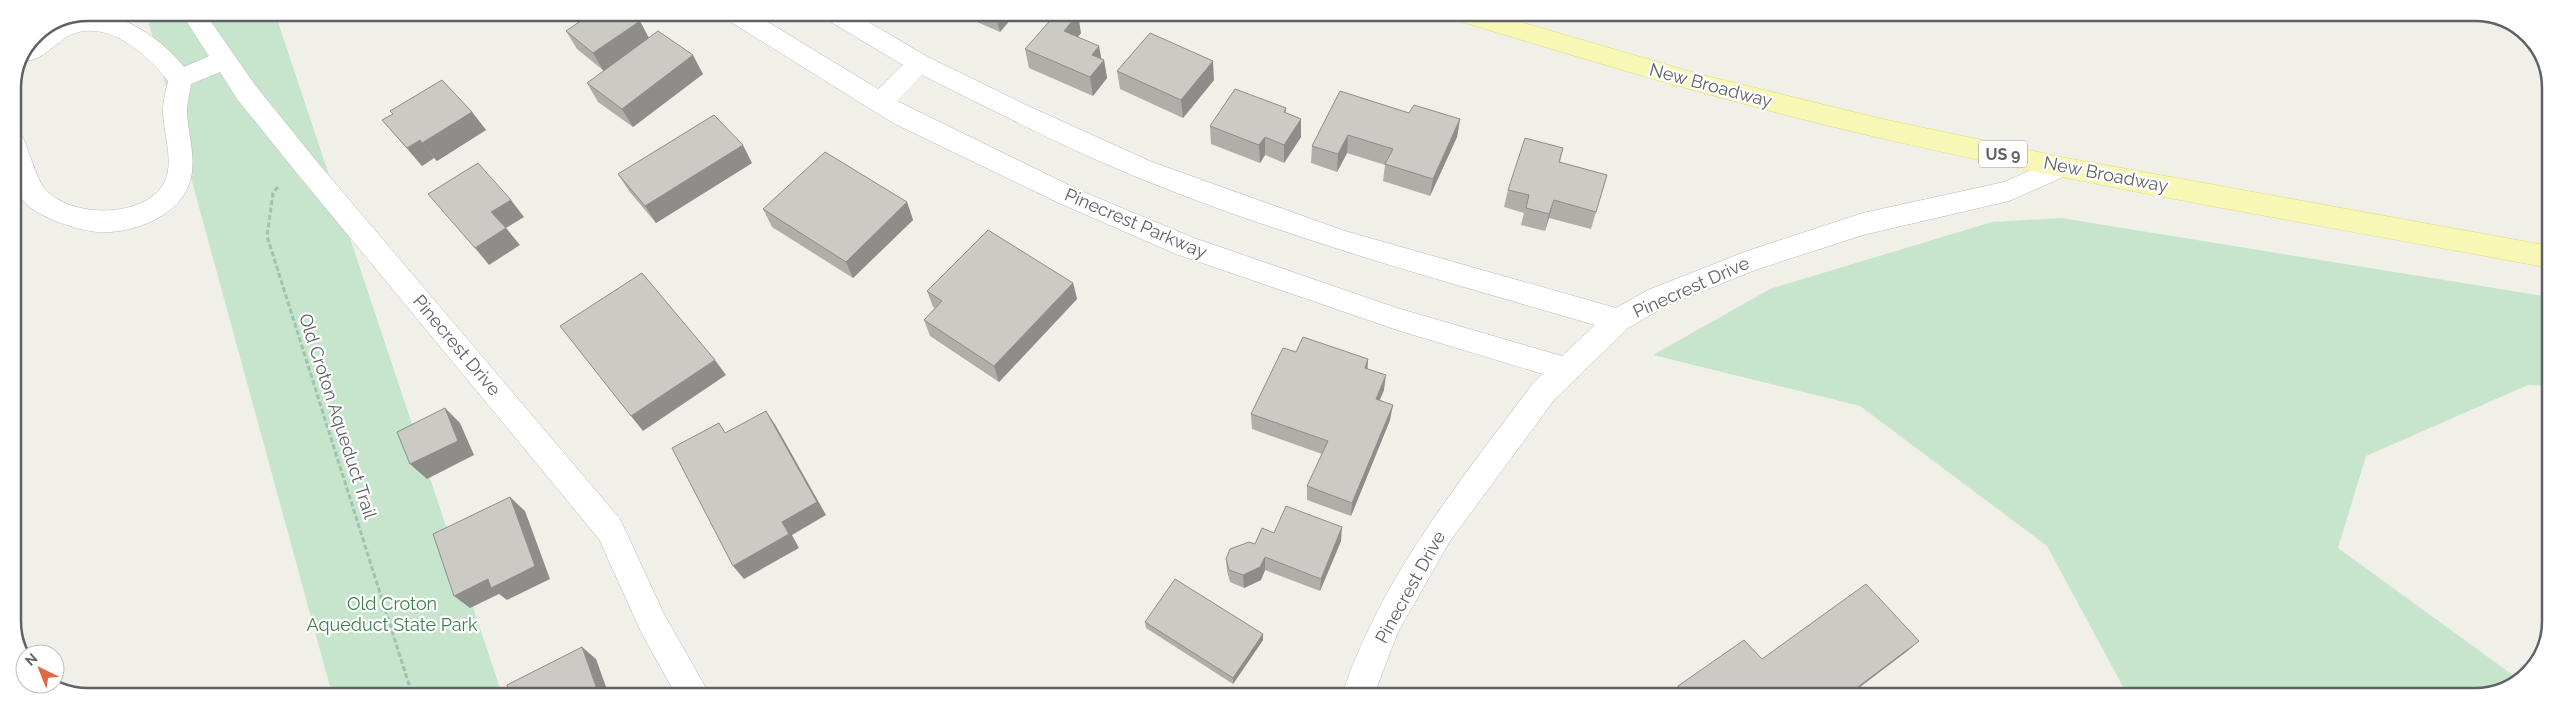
<svg xmlns="http://www.w3.org/2000/svg" width="2563" height="709" viewBox="0 0 2563 709" font-family="Raleway,sans-serif">
  <style>
    .green { fill: #c7e5cd }
    .lines { fill: none; stroke-linecap: round; stroke-linejoin: round }
    .minor-casing { stroke: #b8b9bd; stroke-width: 1 }
    .major-casing { stroke: #e6da6c; stroke-width: 1 }
    .path { stroke: #a0c3b0; stroke-width: 3; stroke-dasharray: 5 2.5; stroke-linecap: butt }
    .minor { fill: #fff; fill-rule: evenodd }
    .major { fill: #f7f8b5; fill-rule: evenodd }
    .wall { fill: #afaea9 }
    .shaded-wall { fill: #8f8d8a }
    .building { fill: #cccac5; stroke: #8f8d8a }
    .labels { text-anchor: middle; dominant-baseline: central; stroke-width: 4.5; stroke-linejoin: round; paint-order: stroke }
    .shield { fill: #fff; stroke: #8f9095; stroke-width: 1 }
    .shield-label { font-size: 16px; font-weight: bold; fill: #5f6167 }
    .street-label { font-size: 18px; fill: #5f6167; stroke: #fff }
    .park-label { font-size: 18px; fill: #3d804d; stroke: #fff }
    .rim { fill: none; stroke: #5f6167; stroke-width: 2.5 }
  </style>
  <rect width="100%" height="100%" fill="#f0f0e8"/>
  <g class="green">
    <polygon points="146,13 275,13 502,694 332,694"/>
    <polygon points="2061,218 2549,297 2549,386 2528,385 2366,456 2338,548 2521,681 2475,696 2128,696 2047,546 1860,406 1653,355 1770,289 1992,222"/>
  </g>
  <g class="lines">
    <defs>
      <g id="minor">
        <path d="M 181,13 L 205,13 L 255,85 L 318,163 L 620,519 L 664,614 L 710,695 L 676,695 L 642,634 L 599,539 L 300,177 L 237,99 L 220,72 L 191,84 C 190,93 187,102 187,111 C 188,138 199,164 187,189 C 173,219 129,234 99,232 C 78,231 39,217 25,203 C 10,186 10,153 13,133 L 22,136 C 29,149 36,179 45,189 C 70,218 144,219 164,183 C 175,163 163,132 163,111 C 163,101 166,90 168,81 C 147,53 105,17 68,36 C 56,43 38,64 24,60 L 35,34 C 50,28 66,19 81,16 C 118,7 163,40 184,67 L 209,56 Z"/>
        <path d="M 722,13 L 753,13 L 878,89 L 903,65 L 826,19 L 822,13 L 853,13 L 928,57 L 1026,105 L 1152,162 L 1345,231 L 1616,308 L 1648,290 L 1747,251 L 1863,213 L 2004,182 L 2061,157 L 2070,160 L 2074,167 L 2070,174 L 2009,201 L 1863,235 L 1755,270 L 1666,306 L 1628,328 L 1554,400 L 1450,541 L 1398,632 L 1374,695 L 1342,695 C 1381,577 1460,481 1534,382 L 1543,374 L 1397,330 L 1176,254 L 1061,204 L 893,123 L 726,19 ZM 922,75 C 992,110 1062,146 1134,176 C 1283,237 1440,280 1595,325 L 1562,356 L 1397,308 L 1194,238 L 1079,190 L 897,101 Z"/>
      </g>
      <path id="major" d="M 1452,14 L 1493,14 L 1699,74 L 1878,118 L 2061,157 L 2550,246 L 2550,268 C 2326,226 2101,189 1880,138 C 1737,105 1596,63 1456,20 Z"/>
    </defs>
    <use href="#minor" class="minor-casing"/>
    <use href="#major" class="major-casing"/>
    <polyline class="path" points="278,187 273,193 267,236 412,694"/>
    <use href="#minor" class="minor"/>
    <use href="#major" class="major"/>
  </g>
  <g class="wall">
    <polygon points="956,13 1016,13 1000,32"/>
    <polygon points="566,31 649,38 703,74 633,127 598,102 587,83 604,71 577,49"/>
    <polygon points="1081,33 1078,37 1101,59 1104,60 1107,78 1093,96 1029,68 1025,49"/>
    <polygon points="1117,71 1214,80 1183,118 1120,89"/>
    <polygon points="1286,108 1286,113 1301,119 1301,137 1284,163 1265,155 1260,163 1211,144 1210,126"/>
    <polygon points="390,111 472,112 486,130 437,161 434,158 422,166 382,120 393,114"/>
    <polygon points="1409,113 1460,119 1457,137 1430,196 1383,181 1385,165 1347,153 1337,172 1311,163 1312,146"/>
    <polygon points="1563,148 1560,162 1607,175 1591,229 1549,218 1545,231 1521,225 1524,213 1504,207 1508,190"/>
    <polygon points="752,163 656,223 629,191 618,174"/>
    <polygon points="907,202 913,220 853,278 772,227 763,209"/>
    <polygon points="1073,283 1077,299 999,382 930,336 924,320 935,308 933,307 927,291"/>
    <polygon points="1296,352 1368,359 1367,369 1384,390 1379,401 1390,420 1351,516 1307,500 1307,486 1322,454 1252,429 1251,414"/>
    <polygon points="1274,533 1341,541 1320,591 1265,570 1261,580 1244,588 1230,582 1227,571 1226,559 1255,544"/>
    <polygon points="1145,622 1263,634 1263,640 1233,684 1146,628"/>
    <polygon points="1919,641 1906,652 1848,696 1671,696 1678,686 1762,659"/>
  </g>
  <g class="shaded-wall">
    <polygon points="521,13 528,13 523,16"/>
    <polygon points="995,13 1016,13 1000,32"/>
    <polygon points="1078,14 1081,33 1067,49 1064,31"/>
    <polygon points="640,21 650,40 604,72 593,53"/>
    <polygon points="1099,46 1102,62 1104,60 1107,78 1093,96 1090,77 1092,55"/>
    <polygon points="693,55 703,74 633,127 622,109"/>
    <polygon points="1213,61 1214,80 1183,118 1181,100"/>
    <polygon points="472,112 486,130 437,161 422,143"/>
    <polygon points="1301,119 1301,137 1284,163 1284,145"/>
    <polygon points="1460,119 1457,137 1430,196 1433,179"/>
    <polygon points="1348,135 1347,153 1337,172 1338,154"/>
    <polygon points="1265,137 1265,155 1260,163 1259,145"/>
    <polygon points="420,140 434,158 422,166 407,148"/>
    <polygon points="743,145 752,163 656,223 645,206"/>
    <polygon points="511,200 524,217 506,228 520,245 489,265 475,248 491,212"/>
    <polygon points="1554,200 1549,218 1545,231 1549,214"/>
    <polygon points="907,202 913,220 853,278 846,262"/>
    <polygon points="1073,283 1077,299 999,382 994,366"/>
    <polygon points="1368,359 1367,375 1365,368"/>
    <polygon points="715,360 726,375 643,431 631,416"/>
    <polygon points="1386,375 1384,390 1374,414 1376,399"/>
    <polygon points="1393,405 1390,420 1351,516 1352,503"/>
    <polygon points="445,408 460,423 474,455 427,479 410,464"/>
    <polygon points="766,411 776,426 826,515 792,535 799,548 744,579 733,566 782,522"/>
    <polygon points="510,497 525,511 550,579 507,600 499,594 470,608 454,596"/>
    <polygon points="1342,527 1341,541 1320,591 1321,579"/>
    <polygon points="1265,557 1265,570 1261,580 1244,588 1243,575"/>
    <polygon points="1263,634 1263,640 1233,684 1233,678"/>
    <polygon points="1919,641 1906,652 1848,696 1846,696"/>
    <polygon points="582,647 596,659 609,695 599,695"/>
  </g>
  <g class="building">
    <polygon points="592,13 629,13 640,21 593,53 566,31"/>
    <polygon points="1056,14 1078,14 1064,31 1099,46 1092,55 1104,60 1090,77 1025,49"/>
    <polygon points="658,31 693,55 622,109 587,83"/>
    <polygon points="1150,33 1213,61 1181,100 1117,71"/>
    <polygon points="442,80 472,112 422,143 420,140 407,148 382,120 393,114 390,111"/>
    <polygon points="1235,89 1286,108 1284,112 1301,119 1284,145 1265,137 1259,145 1210,126"/>
    <polygon points="1340,91 1409,113 1414,105 1460,119 1433,179 1385,164 1393,149 1348,135 1338,154 1312,146"/>
    <polygon points="714,115 743,145 645,206 618,174"/>
    <polygon points="1525,138 1563,148 1559,162 1607,175 1596,212 1554,200 1549,214 1526,208 1529,195 1508,190"/>
    <polygon points="825,152 907,202 846,262 763,209"/>
    <polygon points="478,163 511,200 491,212 506,228 475,248 428,194"/>
    <polygon points="988,230 1073,283 994,366 924,320 942,301 927,291"/>
    <polygon points="642,273 715,360 631,416 560,326"/>
    <polygon points="1303,337 1368,359 1365,368 1386,375 1376,399 1393,405 1352,503 1307,486 1328,441 1251,414 1283,348 1296,352"/>
    <polygon points="445,408 458,441 410,464 397,432"/>
    <polygon points="766,411 817,502 782,522 789,534 733,566 672,448 719,423 725,433"/>
    <polygon points="510,497 535,566 491,588 488,579 454,596 433,534"/>
    <polygon points="1286,506 1342,527 1321,579 1265,557 1260,567 1243,575 1229,570 1226,559 1230,549 1249,542 1255,544 1262,528 1274,533"/>
    <polygon points="1175,579 1263,634 1233,678 1145,622"/>
    <polygon points="1866,584 1919,641 1846,696 1686,696 1678,686 1744,640 1762,659"/>
    <polygon points="582,647 599,695 509,694 507,685"/>
  </g>
  <g class="labels">
    <rect class="shield" x="1979" y="140.5" width="48" height="27" rx="4"/>
    <g class="shield-label">
      <text x="2003" y="154">US 9</text>
    </g>
    <g class="street-label">
      <text transform="translate(1711 85) rotate(15)">New Broadway</text>
      <text transform="translate(2106 174) rotate(11)">New Broadway</text>
      <text transform="translate(1136 223) rotate(23)">Pinecrest Parkway</text>
      <text transform="translate(1691 287) rotate(-24)">Pinecrest Drive</text>
      <text transform="translate(457 345) rotate(50)">Pinecrest Drive</text>
      <text transform="translate(338 416) rotate(72)">Old Croton Aqueduct Trail</text>
      <text transform="translate(1410 587) rotate(-61)">Pinecrest Drive</text>
    </g>
    <g class="park-label">
      <text x="392" y="603">Old Croton<tspan x="392" dy="21">Aqueduct State Park</tspan></text>
    </g>
  </g>
  <path d="M0 0H2563V709H0ZM88 21H2475A67 67 0 0 1 2542 88V621A67 67 0 0 1 2475 688H88A67 67 0 0 1 21 621V88A67 67 0 0 1 88 21Z" fill="#fff" fill-rule="evenodd"/>
  <path class="rim" d="M88 21H2475A67 67 0 0 1 2542 88V621A67 67 0 0 1 2475 688H88A67 67 0 0 1 21 621V88A67 67 0 0 1 88 21Z"/>
  <g transform="translate(40 669) rotate(317)"><circle r="24" fill="#ffffff" stroke="#bfc0c2"/>
  <path d="M0-4L9 19L0 12L-9 19Z" fill="#db6b43"/>
  <text y="-8" font-size="14" font-weight="bold" text-anchor="middle" fill="#5f6167">N</text>
  </g>
</svg>
